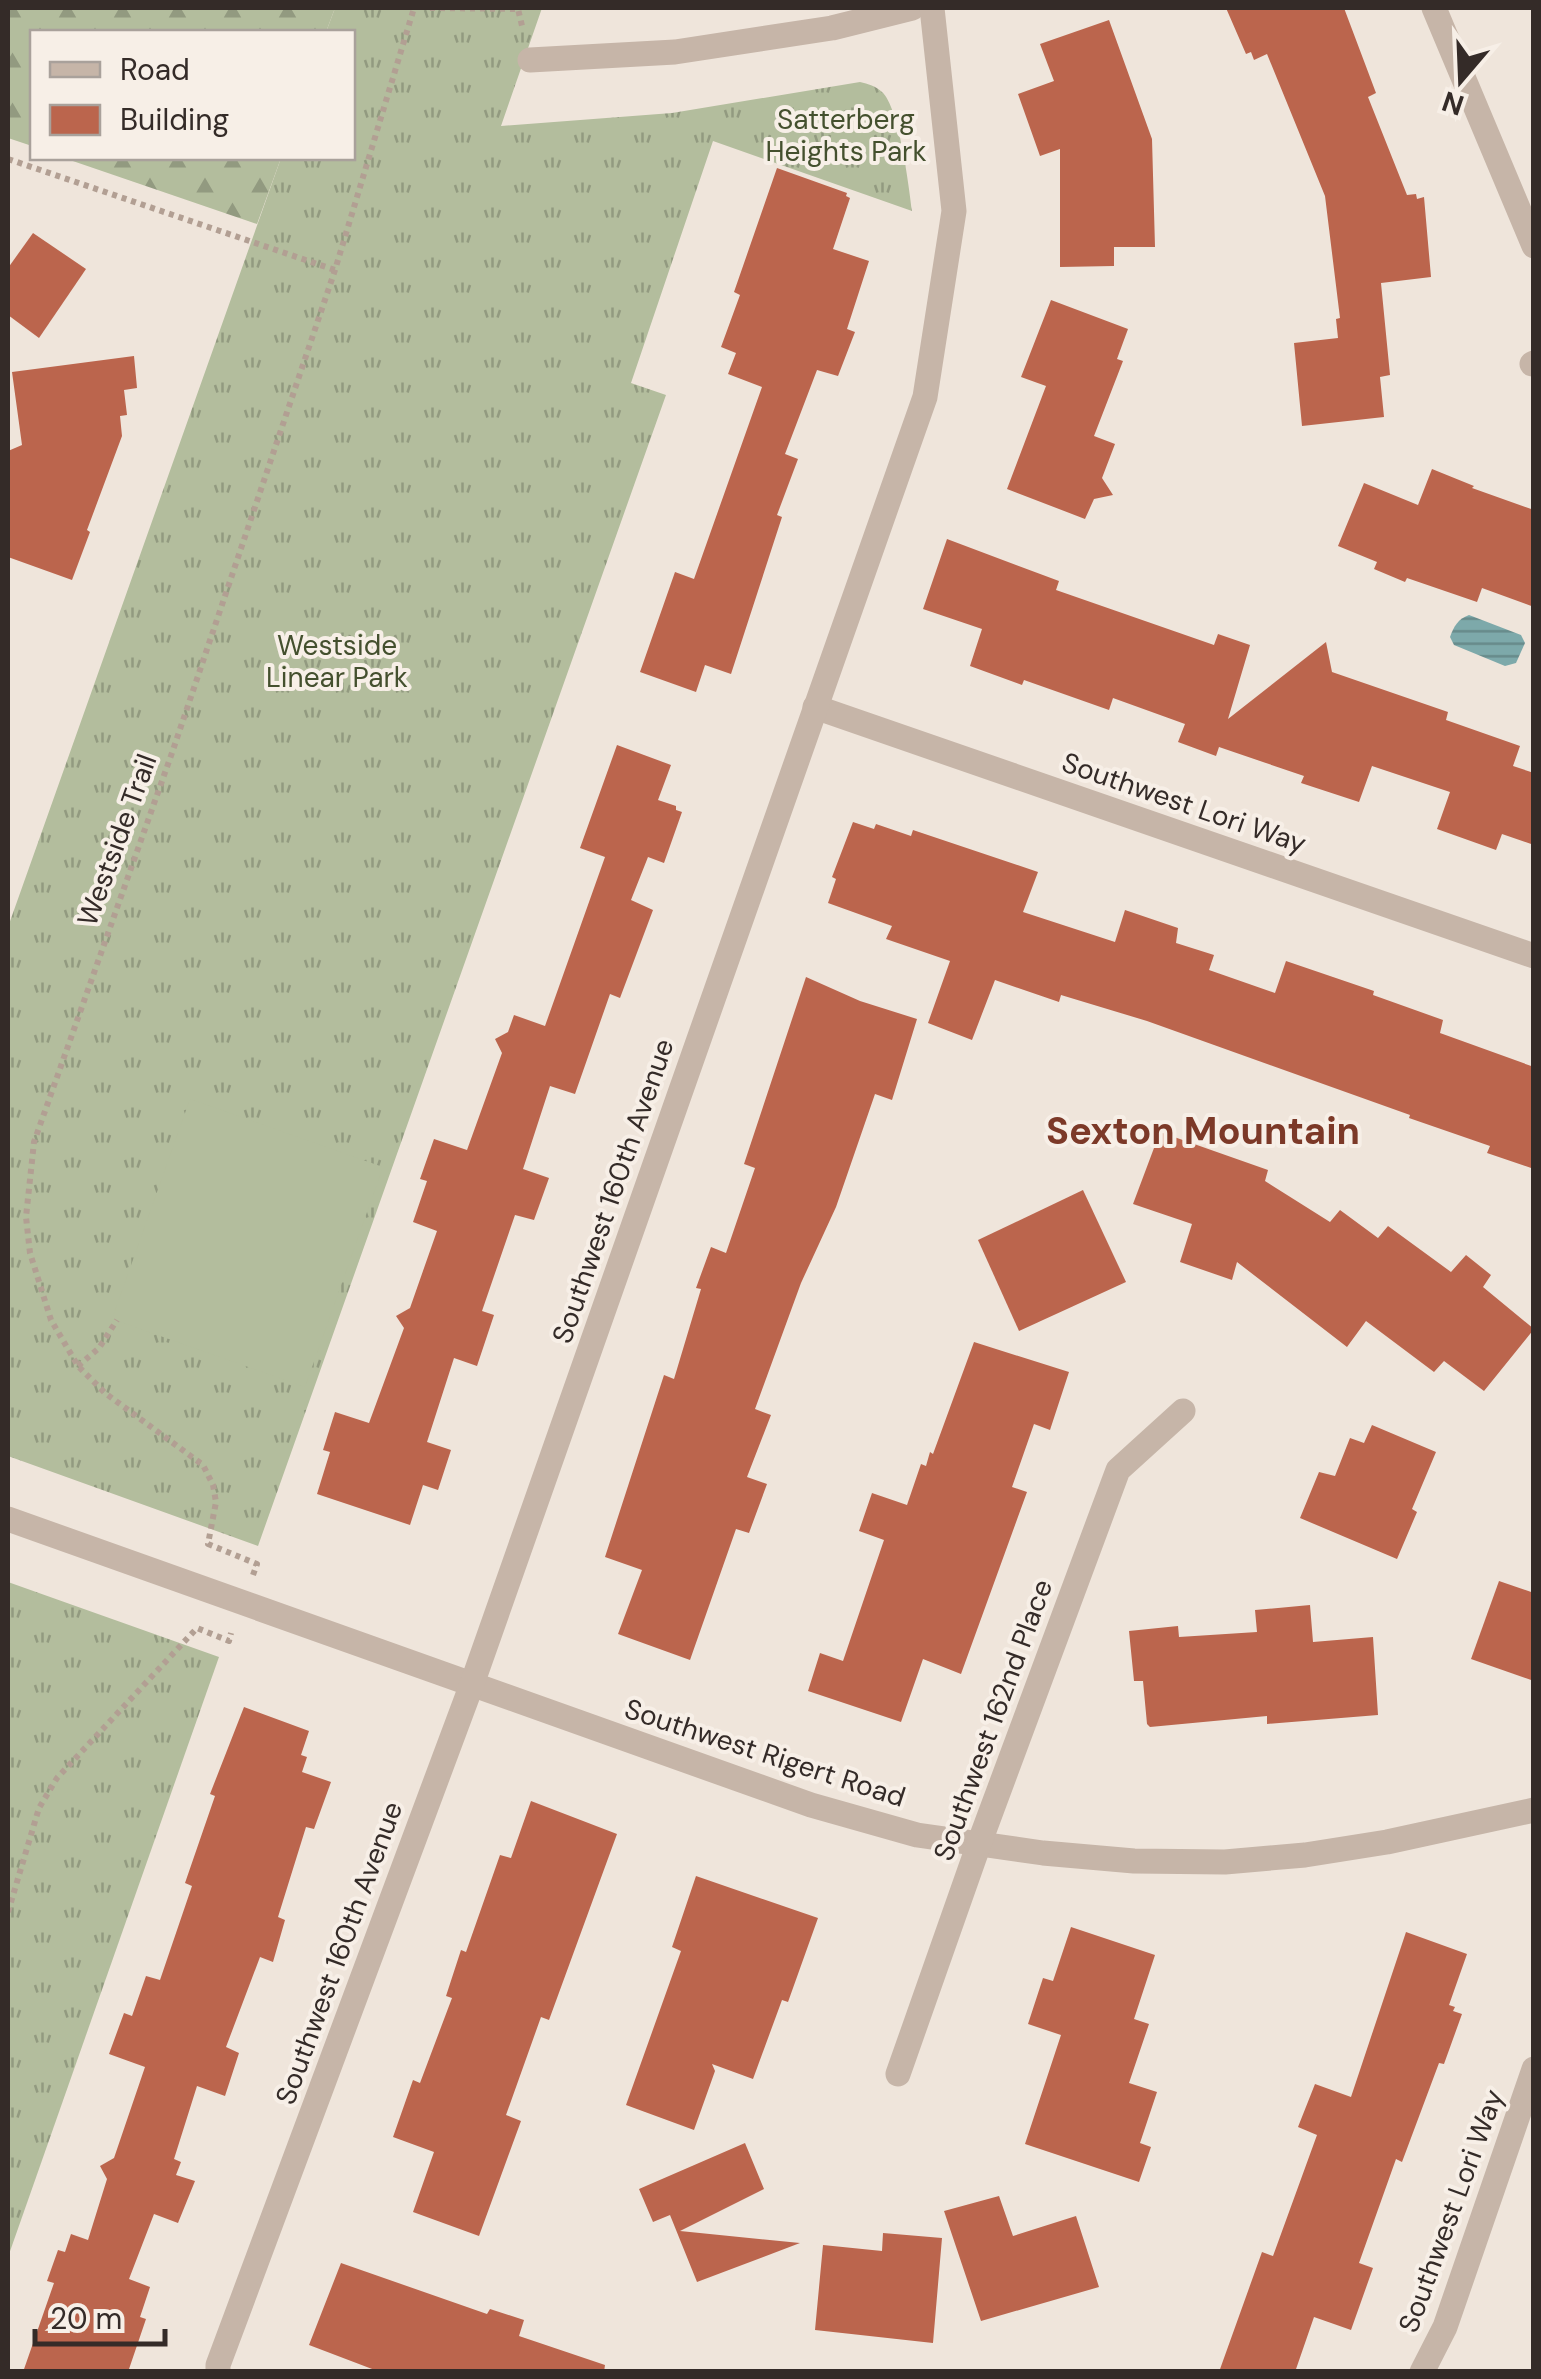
<svg xmlns="http://www.w3.org/2000/svg" width="1541" height="2379" viewBox="0 0 1541 2379" font-family="'DM Sans',sans-serif">
  <style>
    .grass { fill: url(#grass-tufts) }
    .forest { fill: url(#forest-firs) }
    .garden { fill: #b3bd9d }
    .water { fill: url(#water-rules) }
    .building { fill: #bb654d }
    .lines { fill: none; stroke-linecap: round; stroke-linejoin: round }
    .path { stroke: #b29f93; stroke-width: 6; stroke-dasharray: 5 5; stroke-linecap: butt }
    .minor { stroke: #c6b5a8; stroke-width: 25 }
    .labels { text-anchor: middle; dominant-baseline: central; stroke-width: 8; stroke-linejoin: round; paint-order: stroke }
    .park-label { font-size: 28px; fill: #44502e; stroke: #f7efe7 }
    .street-label { font-size: 28px; fill: #342b28; stroke: #f7efe7 }
    .district-label { font-size: 38px; font-weight: bold; fill: #7c3928; stroke: #f7efe7 }
  </style>
  <defs>
    <pattern id="grass-tufts" width="24" height="20" patternUnits="userSpaceOnUse" patternTransform="scale(2.5)"><rect width="24" height="20" fill="#b3bd9d"/><path d="M3 7l-1-3M5 7V3M7 7l1-3M15 17l-1-3M17 17v-4M19 17l1-3" fill="none" stroke="#929a80"/></pattern>
    <pattern id="forest-firs" width="22" height="20" patternUnits="userSpaceOnUse" patternTransform="scale(2.5)"><rect width="22" height="20" fill="#b3bd9d"/><path d="M5 1l3.5 6h-7zM16 11l3.5 6h-7z" fill="#929a80"/></pattern>
    <pattern id="water-rules" width="6" height="5" patternUnits="userSpaceOnUse" patternTransform="scale(2.5)"><rect width="6" height="5" fill="#7da9aa"/><path d="M0 2.5h6" fill="none" stroke="#678a8a"/></pattern>
  </defs>
  <rect width="100%" height="100%" fill="#efe5db"/>
  <g class="grass">
    <path d="M 335,8 L 542,8 L 501,126 L 672,113 L 860,82 C 868,84 876,86 882,92 C 899,107 909,186 912,211 L 713,141 L 631,383 L 666,395 L 258,1546 L 8,1456 L 8,927 L 281,158 L 352,158 L 352,32 L 326,32 Z"/>
    <polygon points="8,1582 219,1657 8,2257"/>
  </g>
  <g class="forest">
    <polygon points="8,8 335,8 326,32 32,32 32,146 8,138"/>
    <polygon points="64,158 281,158 257,224"/>
  </g>
  <polygon class="garden" points="190,1099 383,1167 305,1387 112,1319"/>
  <path class="water" d="M 1469,615 L 1521,635 L 1525,643 L 1516,663 L 1505,666 L 1454,645 L 1450,637 C 1454,626 1458,619 1469,615 Z"/>
  <g class="building">
    <polygon points="1226,8 1344,8 1376,93 1368,97 1407,195 1416,194 1417,199 1424,197 1431,277 1381,283 1390,375 1380,377 1384,417 1302,426 1294,343 1338,338 1336,319 1340,318 1325,196 1267,54 1254,60 1251,52 1246,54"/>
    <polygon points="1109,20 1152,139 1155,247 1114,247 1114,266 1060,267 1060,149 1040,156 1018,94 1054,81 1040,44"/>
    <polygon points="777,168 847,193 846,196 850,198 833,249 869,261 847,329 855,332 838,376 817,370 785,454 798,459 777,515 782,517 731,674 705,665 696,692 640,672 675,572 694,579 762,387 728,374 736,353 721,347 740,295 734,292"/>
    <polygon points="33,233 86,269 39,338 8,315 8,268"/>
    <polygon points="1051,300 1128,329 1117,359 1123,361 1094,436 1115,444 1102,478 1113,495 1094,499 1085,519 1007,489 1046,386 1021,377"/>
    <polygon points="134,356 137,388 124,390 127,415 120,416 122,436 87,530 90,532 72,580 8,557 8,451 22,445 12,372"/>
    <polygon points="1432,469 1474,486 1472,488 1534,510 1534,607 1482,588 1477,602 1407,578 1405,582 1374,569 1377,562 1338,546 1364,483 1418,505"/>
    <polygon points="947,539 1059,581 1056,590 1214,645 1218,634 1250,645 1228,719 1326,642 1332,672 1448,712 1446,720 1520,746 1513,766 1534,773 1534,845 1502,834 1496,850 1437,829 1450,792 1372,766 1359,802 1301,783 1304,776 1219,747 1216,756 1178,742 1185,724 1113,698 1109,710 1024,680 1022,685 970,666 982,629 923,609"/>
    <polygon points="617,745 671,765 658,800 676,806 676,810 682,812 664,863 648,857 631,900 653,910 620,998 610,994 575,1094 550,1086 523,1169 549,1178 534,1220 515,1215 482,1311 494,1315 477,1366 454,1358 427,1442 451,1450 438,1490 423,1485 410,1525 317,1494 330,1452 323,1450 335,1412 369,1423 404,1328 396,1316 410,1308 437,1231 413,1222 427,1181 420,1179 434,1139 467,1150 502,1053 495,1039 508,1032 514,1015 545,1026 605,857 580,848"/>
    <polygon points="853,822 874,829 876,824 911,836 913,830 1038,872 1023,912 1115,942 1125,910 1178,928 1176,943 1214,955 1209,970 1275,993 1286,961 1374,991 1373,995 1443,1020 1440,1033 1534,1067 1534,1169 1487,1153 1490,1146 1409,1118 1410,1115 1147,1021 1061,995 1059,1002 995,980 972,1040 928,1023 950,961 886,939 892,926 828,903 836,879 832,877"/>
    <polygon points="806,977 860,1001 917,1019 892,1100 875,1094 836,1207 801,1283 755,1409 771,1415 747,1477 767,1484 749,1533 736,1529 690,1660 618,1634 642,1570 605,1557 664,1375 674,1379 701,1289 696,1288 711,1247 726,1253 755,1168 744,1164"/>
    <polygon points="1160,1132 1268,1170 1265,1181 1330,1222 1340,1210 1378,1238 1388,1226 1451,1272 1466,1255 1491,1275 1483,1287 1534,1329 1484,1391 1444,1361 1434,1372 1366,1321 1347,1347 1237,1262 1232,1280 1180,1262 1192,1224 1133,1204"/>
    <polygon points="1083,1190 1126,1282 1019,1331 978,1240"/>
    <polygon points="974,1342 1069,1372 1050,1430 1034,1424 1012,1487 1027,1492 961,1674 923,1659 901,1722 808,1691 820,1653 843,1661 884,1540 859,1531 872,1493 907,1505 921,1464 926,1466 930,1452 933,1454"/>
    <polygon points="1372,1425 1436,1452 1412,1509 1417,1512 1397,1559 1300,1518 1319,1472 1335,1476 1350,1438 1364,1443"/>
    <polygon points="1499,1581 1534,1593 1534,1681 1471,1659"/>
    <polygon points="1310,1605 1313,1642 1373,1637 1378,1715 1267,1724 1267,1716 1150,1727 1147,1724 1143,1681 1134,1681 1129,1631 1178,1626 1179,1637 1257,1632 1255,1610"/>
    <polygon points="244,1707 309,1731 301,1755 307,1757 302,1772 331,1782 314,1829 306,1827 278,1917 285,1920 273,1962 260,1957 226,2047 239,2053 225,2096 197,2086 174,2159 181,2162 176,2175 195,2181 178,2223 154,2214 129,2279 150,2287 140,2317 146,2319 128,2372 23,2372 54,2283 47,2281 58,2250 65,2252 71,2234 88,2240 107,2179 100,2166 114,2158 145,2067 109,2054 124,2013 132,2016 146,1976 160,1980 192,1886 185,1883 215,1796 210,1794"/>
    <polygon points="531,1801 617,1834 549,2020 541,2017 506,2115 521,2121 479,2236 413,2212 434,2152 393,2137 413,2080 420,2083 452,1998 446,1996 461,1950 466,1952 500,1855 511,1858"/>
    <polygon points="696,1876 818,1918 788,2002 782,2000 753,2079 712,2064 715,2071 694,2130 626,2105 681,1951 672,1947"/>
    <polygon points="1071,1927 1155,1955 1134,2019 1149,2024 1129,2083 1157,2092 1140,2143 1151,2147 1139,2182 1025,2144 1061,2035 1028,2024 1043,1978 1053,1981"/>
    <polygon points="1406,1932 1467,1954 1449,2005 1455,2007 1453,2011 1462,2014 1444,2064 1439,2063 1402,2162 1396,2159 1359,2263 1373,2268 1351,2330 1314,2317 1295,2372 1219,2372 1262,2252 1273,2256 1317,2135 1298,2127 1315,2084 1351,2097"/>
    <polygon points="745,2143 764,2189 680,2231 800,2243 697,2282 670,2215 653,2222 639,2189"/>
    <polygon points="999,2196 1013,2236 1076,2216 1099,2287 981,2321 944,2211"/>
    <polygon points="883,2233 942,2238 933,2343 815,2330 823,2245 882,2251"/>
    <polygon points="341,2263 487,2314 490,2309 524,2320 519,2336 605,2365 604,2372 380,2372 309,2345"/>
  </g>
  <g class="lines">
    <g class="path">
      <polyline points="430,8 518,9 523,30"/>
      <polyline points="8,159 335,270"/>
      <polyline points="78,1366 99,1348 117,1320"/>
      <polyline points="253,1575 257,1564 208,1544 216,1502 213,1485 203,1465 105,1393 78,1366 51,1320 30,1253 26,1217 34,1142 173,750 335,270 414,8"/>
      <polyline points="8,1912 39,1808 57,1778 197,1628 229,1641 231,1633"/>
    </g>
    <g class="minor">
      <polyline points="1434,8 1534,246"/>
      <polyline points="530,60 675,52 832,28 912,8"/>
      <polyline points="1532,364 1534,363"/>
      <polyline points="815,707 1534,956"/>
      <polyline points="8,1519 811,1805 917,1835 1043,1853 1134,1861 1225,1862 1305,1855 1387,1842 1534,1810"/>
      <polyline points="898,2074 979,1844 1118,1470 1183,1411"/>
      <polyline points="218,2372 218,2365 472,1684 925,397 954,211 932,8"/>
      <polyline points="1422,2372 1445,2327 1534,2069"/>
    </g>
  </g>
  <g class="labels">
    <g class="park-label">
      <text x="846" y="119">Satterberg<tspan x="846" dy="32">Heights Park</tspan></text>
      <text x="337" y="645">Westside<tspan x="337" dy="32">Linear Park</tspan></text>
    </g>
    <g class="street-label">
      <text transform="translate(1184 803) rotate(19)">Southwest Lori Way</text>
      <text transform="translate(117 840) rotate(-70)">Westside Trail</text>
      <text transform="translate(613 1191) rotate(-71)">Southwest 160th Avenue</text>
      <text transform="translate(993 1720) rotate(-70)">Southwest 162nd Place</text>
      <text transform="translate(765 1753) rotate(18)">Southwest Rigert Road</text>
      <text transform="translate(339 1953) rotate(-70)">Southwest 160th Avenue</text>
      <text transform="translate(1451 2211) rotate(-70)">Southwest Lori Way</text>
    </g>
    <g class="district-label">
      <text x="1203" y="1131">Sexton Mountain</text>
    </g>
  </g>
  <rect width="1541" height="2379" fill="none" stroke="#342b28" stroke-width="20"/>
  <rect x="30" y="30" width="325" height="130" fill="#f7efe7" stroke="#a9a19b" stroke-width="2.5"/>
  <rect x="50" y="62" width="50" height="15" fill="#c6b5a8" stroke="#a9a19b" stroke-width="2.5"/>
  <text x="120" y="80" font-size="30" fill="#342b28">Road</text>
  <rect x="50" y="105" width="50" height="30" fill="#bb654d" stroke="#a9a19b" stroke-width="2.5"/>
  <text x="120" y="130" font-size="30" fill="#342b28">Building</text>
  <g transform="translate(1461 80) rotate(199)" stroke="#f7efe7" stroke-width="8" paint-order="stroke">
  <path d="M0-8L18 38L0 25L-18 38Z" fill="#342b28"/>
  <text y="-15" font-size="28" font-weight="bold" text-anchor="middle" fill="#342b28">N</text>
  </g>
  <path d="M35 2329v15h130v-15" fill="none" stroke="#342b28" stroke-width="5"/>
  <text x="50" y="2329" font-size="30" fill="#342b28" stroke="#f7efe7" stroke-width="8" paint-order="stroke">20 m</text>
</svg>
